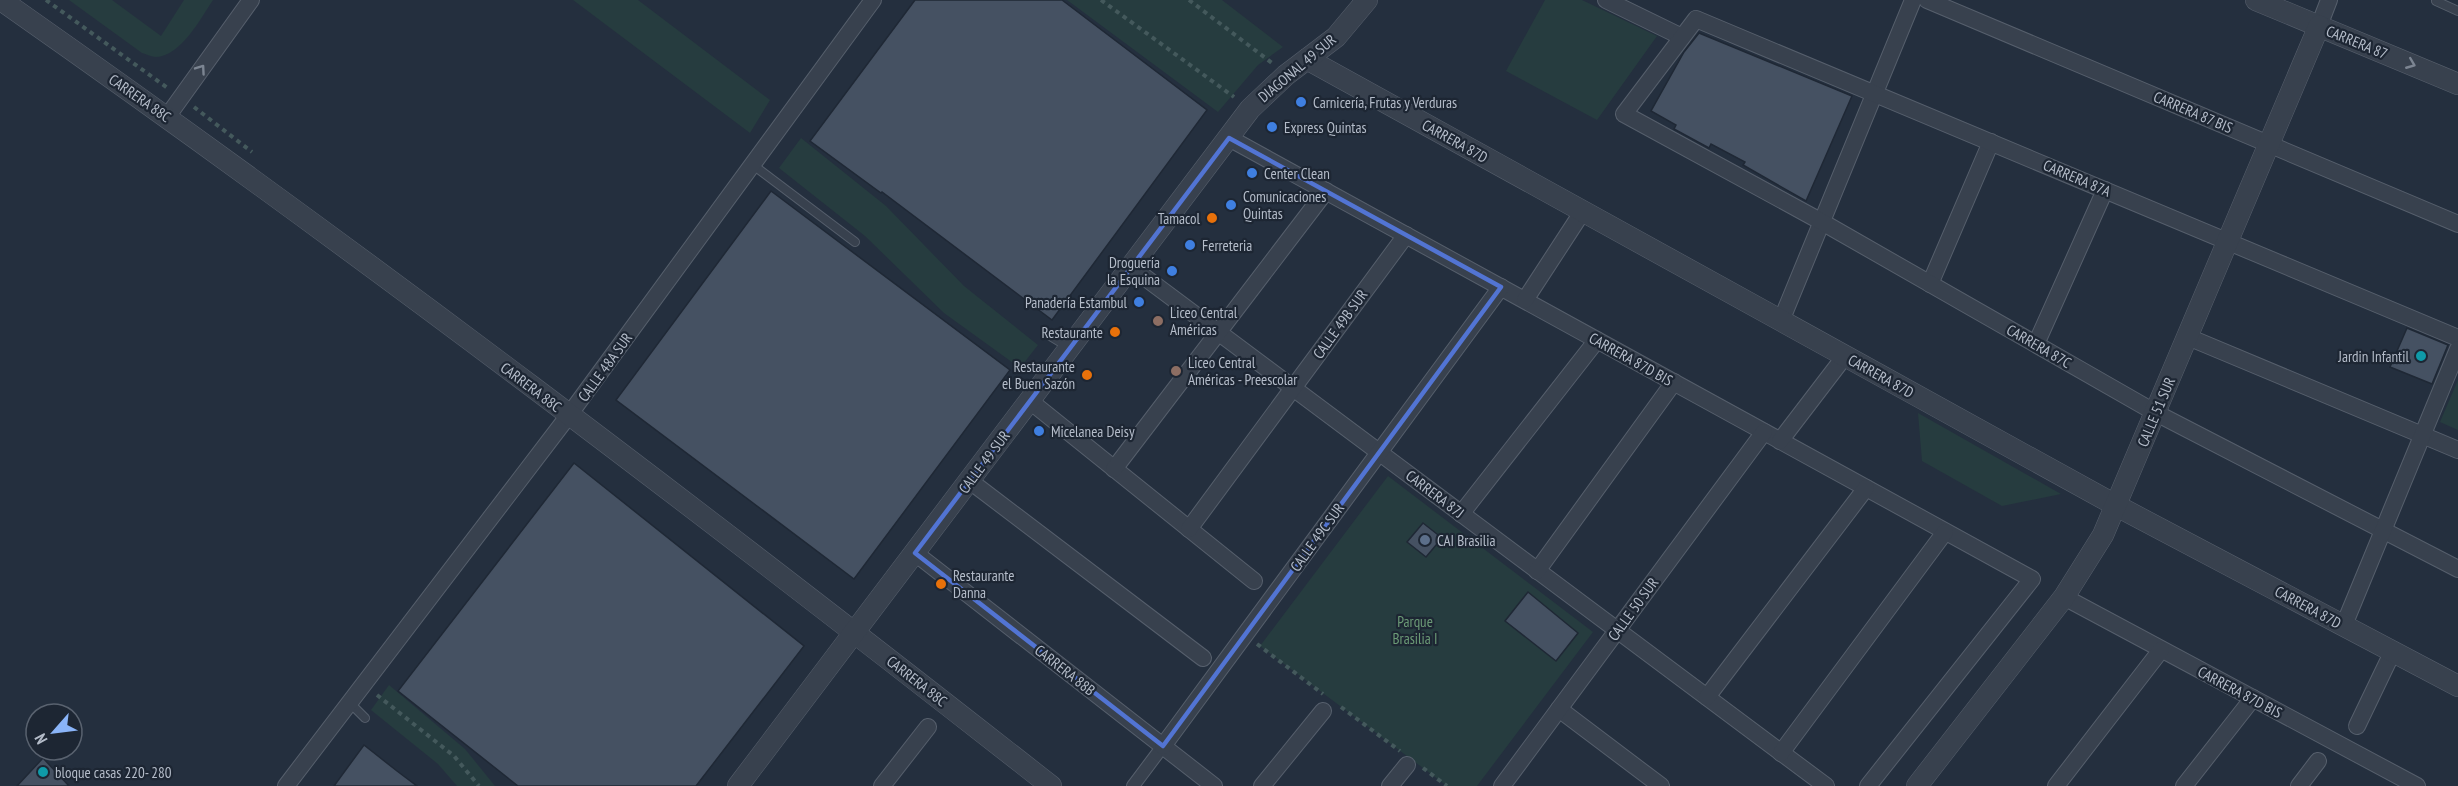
<svg xmlns="http://www.w3.org/2000/svg" width="2458" height="786" viewBox="0 0 2458 786" font-family="'PT Sans Narrow',sans-serif">
  <style>
    .green { fill: #263c3f }
    .building { fill: #455162; stroke: #1f2835; stroke-width: 1.5 }
    .lines { fill: none; stroke-linecap: round; stroke-linejoin: round }
    .service-casing { stroke: #565f6c; stroke-width: 10 }
    .pedestrian-casing { stroke: #565f6c; stroke-width: 14 }
    .minor-casing { stroke: #565f6c; stroke-width: 18 }
    .tertiary-casing { stroke: #565f6c; stroke-width: 22 }
    .path { stroke: #44595c; stroke-width: 4; stroke-dasharray: 4.5 4.5; stroke-linecap: butt }
    .service { stroke: #38414e; stroke-width: 8 }
    .pedestrian { stroke: #38414e; stroke-width: 12 }
    .minor { stroke: #38414e; stroke-width: 16 }
    .tertiary { stroke: #38414e; stroke-width: 21 }
    .oneway { stroke: #7c8592 }
    .marked { fill: none; stroke: #5274d3; stroke-width: 4.5; stroke-linejoin: round }
    .shop-dot { fill: #3f7fe0; stroke: #1d2633; stroke-width: 2 }
    .food-dot { fill: #e8710a; stroke: #1d2633; stroke-width: 2 }
    .education-dot { fill: #8d6e63; stroke: #1d2633; stroke-width: 2 }
    .culture-dot { fill: #0f9aa8; stroke: #1d2633; stroke-width: 2 }
    .service-dot { fill: #5c6f8a; stroke: #1d2633; stroke-width: 2 }
    .labels { text-anchor: middle; dominant-baseline: central; stroke-width: 4.5; stroke-linejoin: round; paint-order: stroke }
    .street-label { font-size: 15px; fill: #b4bcc9; stroke: #1d2633 }
    .poi-label { font-size: 15px; fill: #b4bcc9; stroke: #1d2633; text-anchor: start }
    .park-label { font-size: 15px; fill: #6b9a76; stroke: #1d2633 }
  </style>
  <rect width="100%" height="100%" fill="#242f3e"/>
  <g class="green">
    <path d="M 69,0 L 112,0 L 161,36 L 184,0 L 213,0 C 201,18 181,56 156,57 C 152,57 146,54 142,53 Z"/>
    <polygon points="573,0 638,0 770,100 750,133"/>
    <polygon points="1067,0 1222,0 1283,47 1258,65 1218,112"/>
    <polygon points="1545,0 1582,0 1657,36 1597,120 1506,71"/>
    <polygon points="801,138 886,206 964,286 1038,345 1020,368 944,313 865,236 779,168"/>
    <polygon points="2458,380 2458,430 2440,422"/>
    <polygon points="1918,413 2061,494 2002,506 1922,461"/>
    <polygon points="1388,476 1593,632 1477,786 1447,786 1260,646"/>
    <polygon points="389,685 465,749 495,786 457,786 438,764 371,710"/>
  </g>
  <g class="building">
    <polygon points="915,0 1062,0 1207,110 1052,320 882,192 881,193 810,141"/>
    <polygon points="1699,33 1852,96 1806,201 1743,165 1745,162 1711,144 1709,148 1674,129 1676,125 1651,111 1684,52"/>
    <polygon points="771,191 1010,370 854,579 616,400"/>
    <polygon points="2407,328 2448,345 2432,384 2390,367"/>
    <polygon points="574,463 804,646 696,786 518,786 398,691"/>
    <polygon points="1423,523 1442,538 1426,557 1407,542"/>
    <polygon points="1528,592 1578,633 1556,661 1505,621"/>
    <polygon points="364,745 397,771 417,786 334,786"/>
    <polygon points="43,758 69,786 17,786"/>
  </g>
  <g class="lines">
    <defs>
      <g id="service">
        <polyline points="2436,1 2458,11"/>
        <polyline points="753,165 855,242"/>
        <polyline points="1047,334 1070,348"/>
        <polyline points="350,703 365,718"/>
      </g>
      <polyline id="pedestrian" points="1133,786 1163,746"/>
      <g id="minor">
        <polyline points="1606,0 1682,37"/>
        <polyline points="1927,0 2458,224"/>
        <polyline points="2319,26 2329,0"/>
        <polyline points="167,117 251,0"/>
        <polyline points="1229,138 2032,579 1868,786"/>
        <polyline points="1131,267 1826,786"/>
        <polyline points="1930,284 1991,142"/>
        <polyline points="1525,300 1583,211"/>
        <polyline points="1781,321 1913,0"/>
        <polyline points="2188,337 2458,450"/>
        <polyline points="2458,338 1696,19 1624,114 1822,222 2156,413 2458,569"/>
        <polyline points="2036,344 2105,190"/>
        <polyline points="1030,401 1254,581"/>
        <polyline points="1780,441 1845,356"/>
        <polyline points="1114,469 1326,191"/>
        <polyline points="970,481 1203,658"/>
        <polyline points="1461,514 1597,340"/>
        <polyline points="1189,529 1406,235"/>
        <polyline points="915,553 1214,786"/>
        <polyline points="1537,571 1674,382"/>
        <polyline points="2064,597 2417,786"/>
        <polyline points="2344,625 2458,349"/>
        <polyline points="1707,697 1866,488"/>
        <polyline points="1559,709 1661,786"/>
        <polyline points="2357,726 2393,651"/>
        <polyline points="1163,746 1501,287"/>
        <polyline points="1781,753 1945,532"/>
        <polyline points="286,786 569,415 873,0"/>
        <polyline points="882,786 928,727"/>
        <polyline points="1262,786 1323,711"/>
        <polyline points="1390,786 1407,765"/>
        <polyline points="1502,786 1764,432"/>
        <polyline points="2056,786 2161,650"/>
        <polyline points="2184,786 2253,698"/>
        <polyline points="2299,786 2318,761"/>
      </g>
      <g id="tertiary">
        <path d="M 1,0 C 359,251 707,516 1051,786"/>
        <polyline points="2256,0 2458,84"/>
        <polyline points="1307,59 2117,506 2458,686"/>
        <polyline points="738,786 1250,109 1286,75 1336,37 1367,0"/>
        <polyline points="1917,786 2064,597 2103,535 2319,26"/>
      </g>
    </defs>
    <use href="#service" class="service-casing"/>
    <use href="#pedestrian" class="pedestrian-casing"/>
    <use href="#minor" class="minor-casing"/>
    <use href="#tertiary" class="tertiary-casing"/>
    <g class="path">
      <polyline points="46,0 169,89"/>
      <polyline points="1101,0 1234,97"/>
      <polyline points="1189,0 1272,63"/>
      <polyline points="194,107 252,152"/>
      <polyline points="1257,644 1323,694"/>
      <polyline points="377,695 454,756 479,786"/>
      <polyline points="1341,707 1400,751"/>
      <polyline points="1423,768 1447,786"/>
    </g>
    <use href="#service" class="service"/>
    <use href="#pedestrian" class="pedestrian"/>
    <use href="#minor" class="minor"/>
    <use href="#tertiary" class="tertiary"/>
  </g>
  <defs><path id="oneway-chevron" d="M-2-3.5L2.5 0L-2 3.5" fill="none" stroke-width="1.6" stroke-linecap="round" stroke-linejoin="round" transform="scale(1.5)"/></defs>
  <g class="oneway">
    <use href="#oneway-chevron" transform="translate(2411 64) rotate(22)"/>
    <use href="#oneway-chevron" transform="translate(201 69) rotate(-55)"/>
  </g>
  <path class="marked" d="M 1229,138 L 1501,287 L 1163,746 L 915,553 Z"/>
  <g class="shop-dot">
    <circle cx="1301" cy="102" r="6"/>
    <circle cx="1272" cy="127" r="6"/>
    <circle cx="1252" cy="173" r="6"/>
    <circle cx="1231" cy="205" r="6"/>
    <circle cx="1190" cy="245" r="6"/>
    <circle cx="1172" cy="271" r="6"/>
    <circle cx="1139" cy="302" r="6"/>
    <circle cx="1039" cy="431" r="6"/>
  </g>
  <g class="food-dot">
    <circle cx="1212" cy="218" r="6"/>
    <circle cx="1115" cy="332" r="6"/>
    <circle cx="1087" cy="375" r="6"/>
    <circle cx="941" cy="584" r="6"/>
  </g>
  <g class="education-dot">
    <circle cx="1158" cy="321" r="6"/>
    <circle cx="1176" cy="371" r="6"/>
  </g>
  <g class="culture-dot">
    <circle cx="2421" cy="356" r="6"/>
    <circle cx="43" cy="772" r="6"/>
  </g>
  <circle class="service-dot" cx="1425" cy="540" r="6"/>
  <g class="labels">
    <g class="street-label">
      <text transform="translate(2357 42) rotate(22)">CARRERA 87</text>
      <text transform="translate(1297 68) rotate(-40)">DIAGONAL 49 SUR</text>
      <text transform="translate(140 98) rotate(35)">CARRERA 88C</text>
      <text transform="translate(2193 112) rotate(23)">CARRERA 87 BIS</text>
      <text transform="translate(1455 141) rotate(29)">CARRERA 87D</text>
      <text transform="translate(2077 178) rotate(23)">CARRERA 87A</text>
      <text transform="translate(1340 324) rotate(-54)">CALLE 49B SUR</text>
      <text transform="translate(2039 346) rotate(30)">CARRERA 87C</text>
      <text transform="translate(1631 359) rotate(29)">CARRERA 87D BIS</text>
      <text transform="translate(605 367) rotate(-54)">CALLE 48A SUR</text>
      <text transform="translate(1881 376) rotate(29)">CARRERA 87D</text>
      <text transform="translate(531 387) rotate(37)">CARRERA 88C</text>
      <text transform="translate(2156 412) rotate(-67)">CALLE 51 SUR</text>
      <text transform="translate(984 462) rotate(-53)">CALLE 49 SUR</text>
      <text transform="translate(1435 494) rotate(37)">CARRERA 87J</text>
      <text transform="translate(1317 537) rotate(-54)">CALLE 49C SUR</text>
      <text transform="translate(2308 607) rotate(28)">CARRERA 87D</text>
      <text transform="translate(1633 609) rotate(-54)">CALLE 50 SUR</text>
      <text transform="translate(1065 670) rotate(38)">CARRERA 88B</text>
      <text transform="translate(917 681) rotate(38)">CARRERA 88C</text>
      <text transform="translate(2240 692) rotate(28)">CARRERA 87D BIS</text>
    </g>
    <g class="poi-label">
      <text x="1313" y="102">Carnicería, Frutas y Verduras</text>
      <text x="1284" y="127">Express Quintas</text>
      <text x="1264" y="173">Center Clean</text>
      <text x="1243" y="196">Comunicaciones<tspan x="1243" dy="17">Quintas</tspan></text>
      <text x="1200" y="218" text-anchor="end">Tamacol</text>
      <text x="1202" y="245">Ferreteria</text>
      <text x="1160" y="262" text-anchor="end">Droguería<tspan x="1160" dy="17">la Esquina</tspan></text>
      <text x="1127" y="302" text-anchor="end">Panadería Estambul</text>
      <text x="1170" y="312">Liceo Central<tspan x="1170" dy="17">Américas</tspan></text>
      <text x="1103" y="332" text-anchor="end">Restaurante</text>
      <text x="2409" y="356" text-anchor="end">Jardin Infantil</text>
      <text x="1188" y="362">Liceo Central<tspan x="1188" dy="17">Américas - Preescolar</tspan></text>
      <text x="1075" y="366" text-anchor="end">Restaurante<tspan x="1075" dy="17">el Buen Sazón</tspan></text>
      <text x="1051" y="431">Micelanea Deisy</text>
      <text x="1437" y="540">CAI Brasilia</text>
      <text x="953" y="575">Restaurante<tspan x="953" dy="17">Danna</tspan></text>
      <text x="55" y="772">bloque casas 220- 280</text>
    </g>
    <g class="park-label">
      <text x="1415" y="621">Parque<tspan x="1415" dy="17">Brasilia I</tspan></text>
    </g>
  </g>
  <g transform="translate(54 732) rotate(242)"><circle r="28" fill="#1d2633" stroke="#59626f" stroke-width="1.5"/>
  <path d="M0-4.5L10 22L0 15L-10 22Z" fill="#8ab4f8"/>
  <text y="-9" font-size="16" font-weight="bold" text-anchor="middle" fill="#b4bcc9">N</text>
  </g>
</svg>
